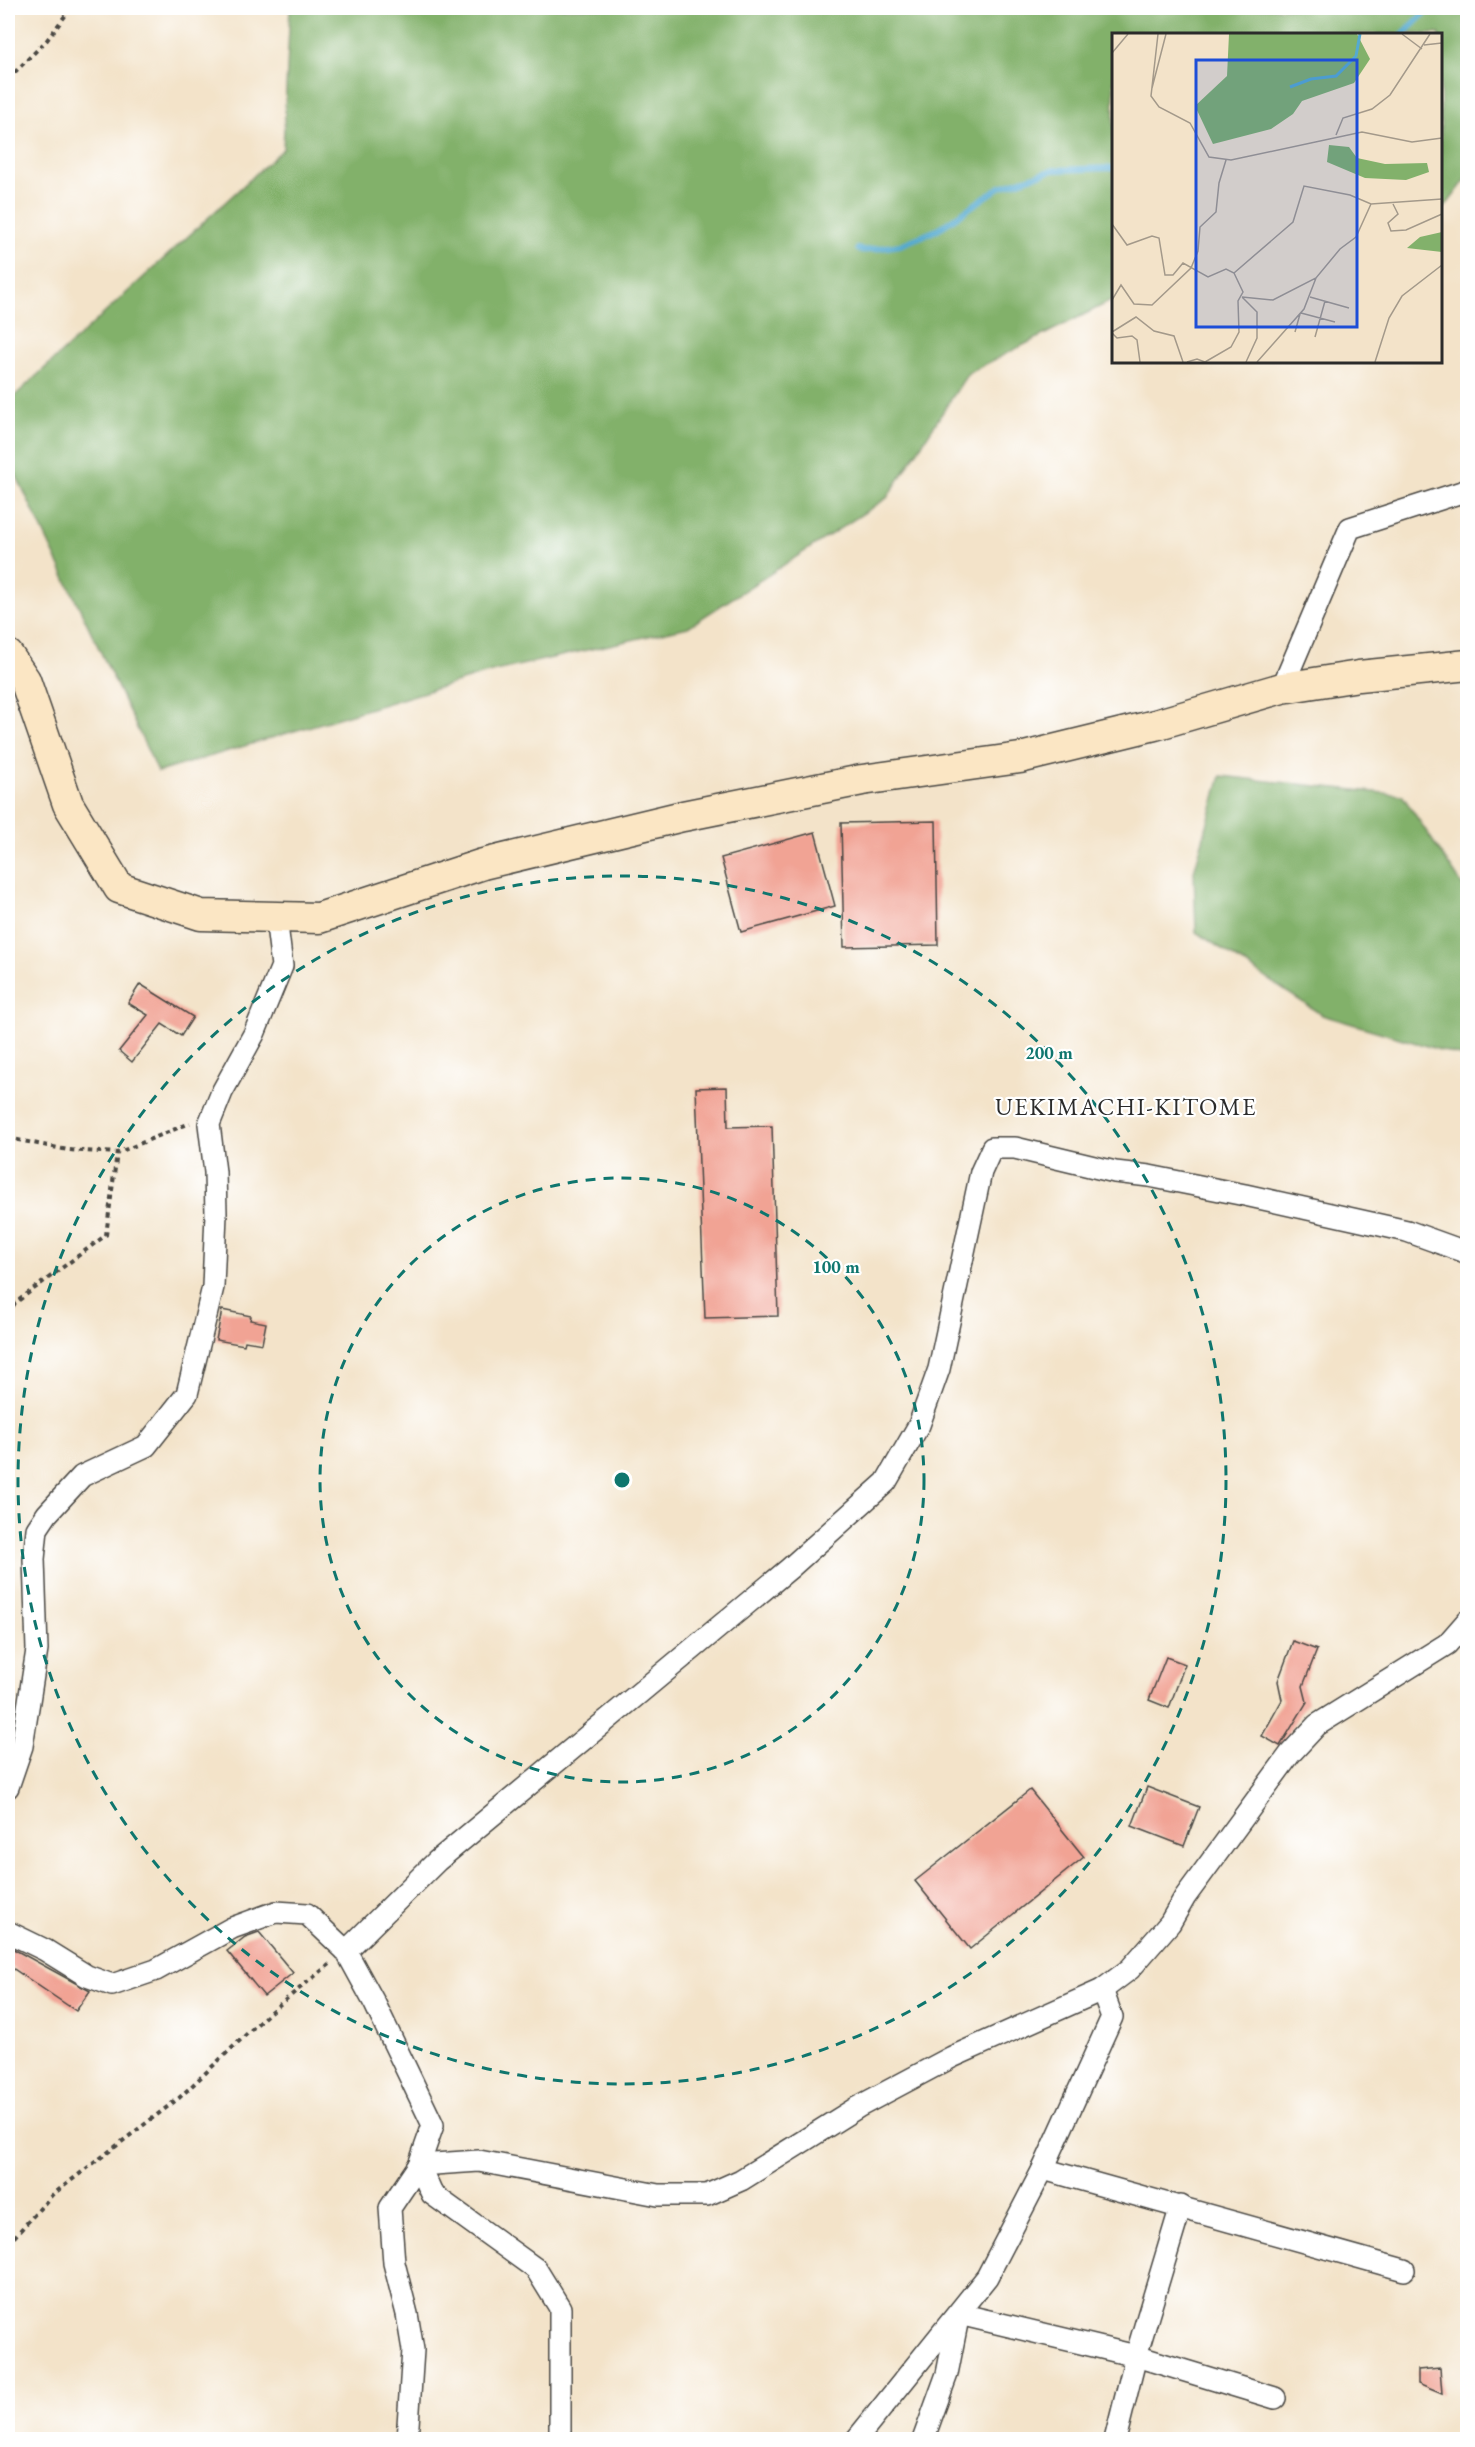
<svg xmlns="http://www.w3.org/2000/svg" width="1475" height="2447" viewBox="0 0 1475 2447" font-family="'EB Garamond',serif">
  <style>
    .forest { fill: #82b16b; stroke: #566e4b; stroke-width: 1.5 }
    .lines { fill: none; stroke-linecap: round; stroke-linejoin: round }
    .stream { stroke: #55aad1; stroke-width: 6 }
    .building { fill: #f1a394 }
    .street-casing { stroke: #494743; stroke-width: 24 }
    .secondary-casing { stroke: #494743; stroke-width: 33 }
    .path { stroke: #494743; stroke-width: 4; stroke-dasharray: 4.5 4.5; stroke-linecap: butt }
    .street { stroke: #fff; stroke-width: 21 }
    .secondary { stroke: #fbe6c4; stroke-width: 30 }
    .ring { fill: none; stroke: #0f766e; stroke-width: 3; stroke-dasharray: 10 8 }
    .labels { text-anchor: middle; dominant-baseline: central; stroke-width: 4.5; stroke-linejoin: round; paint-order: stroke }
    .quarter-label { font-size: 24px; letter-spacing: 1.5px; fill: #2b2b2b; stroke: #fff }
    .inset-river { fill: none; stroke: #55aad1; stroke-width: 3 }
    .inset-road { fill: none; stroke: #a3998a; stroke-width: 1.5 }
    .view { fill: #1d4ed8; fill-opacity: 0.15; stroke: #1d4ed8; stroke-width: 3 }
    .inset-edge { fill: none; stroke: #2b2b2b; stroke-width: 3 }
    .centre { fill: #0f766e; stroke: #fff; stroke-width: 3 }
    .ring-label { font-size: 18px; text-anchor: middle; font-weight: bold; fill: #0f766e; stroke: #fff; stroke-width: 4.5; stroke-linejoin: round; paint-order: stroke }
  </style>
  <rect width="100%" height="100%" fill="#fff"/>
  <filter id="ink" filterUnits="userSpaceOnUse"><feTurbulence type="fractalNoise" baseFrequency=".0167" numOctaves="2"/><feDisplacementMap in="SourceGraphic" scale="12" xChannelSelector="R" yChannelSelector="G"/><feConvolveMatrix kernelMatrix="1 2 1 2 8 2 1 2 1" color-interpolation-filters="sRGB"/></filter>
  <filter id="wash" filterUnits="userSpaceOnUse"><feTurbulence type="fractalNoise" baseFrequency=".008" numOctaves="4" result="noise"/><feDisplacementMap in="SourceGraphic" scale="24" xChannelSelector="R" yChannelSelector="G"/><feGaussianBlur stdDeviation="1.35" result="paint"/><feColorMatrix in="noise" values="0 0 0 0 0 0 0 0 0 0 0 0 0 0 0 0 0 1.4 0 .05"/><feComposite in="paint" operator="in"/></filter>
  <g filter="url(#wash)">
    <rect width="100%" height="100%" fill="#f3e3c9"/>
    <g class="forest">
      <polygon points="290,8 1467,8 1467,178 1445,207 1441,208 1440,34 1114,34 1113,300 968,373 887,498 688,627 495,671 158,772 8,458 8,402 283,149"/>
      <polygon points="1221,776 1402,795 1467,892 1467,1058 1322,1015 1196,932 1194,871"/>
    </g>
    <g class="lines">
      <g class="stream">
        <polyline points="1403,34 1430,8"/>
        <polyline points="858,249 862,251 900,245 937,230 1000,187 1053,170 1114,168"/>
      </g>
    </g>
    <g id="blocks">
      <g class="building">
        <polygon points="936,821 938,945 844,947 841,823"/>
        <polygon points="815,832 835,906 741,932 721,858"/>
        <polygon points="140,984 193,1017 181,1036 162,1024 132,1062 119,1051 148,1015 128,1003"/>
        <polygon points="727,1087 728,1127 772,1126 778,1316 705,1318 696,1088"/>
        <polygon points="222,1310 251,1316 250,1320 266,1323 262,1344 245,1341 244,1345 216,1340"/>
        <polygon points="1293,1641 1317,1650 1303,1686 1307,1702 1280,1746 1262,1736 1282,1700 1278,1681"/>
        <polygon points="1166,1657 1185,1664 1169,1708 1149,1700"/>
        <polygon points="1147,1787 1199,1807 1184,1846 1132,1826"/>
        <polygon points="1030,1790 1084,1857 970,1949 915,1881"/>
        <polygon points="259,1932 293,1973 264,1996 227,1951 245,1937"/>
        <polygon points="8,1946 90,1991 76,2011 8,1965"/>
        <polygon points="1440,2368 1442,2394 1418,2384 1418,2370"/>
      </g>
    </g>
  </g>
  <g filter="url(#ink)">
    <use href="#blocks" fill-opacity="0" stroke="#494743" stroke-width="1.5"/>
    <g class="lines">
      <defs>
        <g id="street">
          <polyline points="1282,688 1350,528 1468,490"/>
          <polyline points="8,1787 22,1746 37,1650 34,1559 37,1529 47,1514 82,1476 146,1446 187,1394 213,1287 216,1214 215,1172 209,1124 222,1092 254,1034 282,966 276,917"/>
          <polyline points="8,1932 45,1950 87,1976 112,1985 156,1970 232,1928 276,1912 307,1914 346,1951 375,2004 433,2125 419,2165 390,2208 394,2263 407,2314 413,2350 407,2440"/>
          <polyline points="346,1951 437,1861 790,1568 886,1482 919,1425 939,1369 981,1172 992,1148 1015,1148 1115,1172 1149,1176 1245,1195 1407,1231 1468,1253"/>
          <polyline points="419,2165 479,2161 658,2195 707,2195 741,2180 858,2107 952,2057 1102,1990 1130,1969 1170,1923 1185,1897 1290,1754 1317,1725 1447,1644 1468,1620"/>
          <polyline points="419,2165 432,2194 536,2269 560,2308 560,2440"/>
          <polyline points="1043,2169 1404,2270"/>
          <polyline points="959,2314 1136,2356 1275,2398"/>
          <polyline points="856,2440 987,2277 1043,2169 1112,2017 1102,1990"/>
          <polyline points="923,2440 947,2374 958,2318"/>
          <polyline points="1115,2440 1136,2356 1181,2206"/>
        </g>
        <polyline id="secondary" points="8,655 25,680 68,804 119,888 201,915 319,918 483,864 683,816 862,780 1020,758 1155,725 1282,688 1359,676 1468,665"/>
      </defs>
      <use href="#street" class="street-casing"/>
      <use href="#secondary" class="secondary-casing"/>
      <g class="path">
        <polyline points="8,79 47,40 71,8"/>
        <polyline points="8,1138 68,1150 117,1153 190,1123"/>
        <polyline points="8,1314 15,1303 106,1235 117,1153 113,1182"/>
        <polyline points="8,2244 52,2195 179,2098 269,2013 330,1964"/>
      </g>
      <use href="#street" class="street"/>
      <use href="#secondary" class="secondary"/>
    </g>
  </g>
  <g class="ring">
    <circle cx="622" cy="1480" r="302"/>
    <circle cx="622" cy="1480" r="604"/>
  </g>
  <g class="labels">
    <g class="quarter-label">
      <text x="1126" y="1106">UEKIMACHI-KITOME</text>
    </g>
  </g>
  <g transform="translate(1112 33)">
    <rect width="330" height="330" fill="#f3e3c9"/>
    <path d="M 117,1 L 245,1 L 258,26 L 242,50 L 190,68 L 181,81 L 159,96 L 101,111 L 83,73 L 115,43 ZM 217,112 L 237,114 L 245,125 L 273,131 L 315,130 L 317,139 L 294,147 L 253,145 L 215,129 ZM 330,199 L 330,219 L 295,215 L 308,204 Z" fill="#82b16b"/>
    <path class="inset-river" d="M 178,54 L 199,46 L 224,43 L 244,23 L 248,1"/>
    <path class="inset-road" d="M 46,1 L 39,63 L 47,74 L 78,90 L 97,124 L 119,127 L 250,99 L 300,109 L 330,105M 290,1 L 310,16M 312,12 L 330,10M 0,20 L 16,1M 40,55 L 54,1M 224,102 L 231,85 L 260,76 L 278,62 L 318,1M 281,171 L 286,181 L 276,190 L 279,198 L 294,197 L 330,181M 0,191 L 15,212 L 40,203 L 47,205 L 53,242 L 61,242 L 71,230 L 96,244 L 114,236 L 122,240 L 131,259 L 126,268 L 127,299 L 119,314 L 93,329M 122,240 L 181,189 L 192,153 L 238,162 L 259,171 L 330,166M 130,264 L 161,267 L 204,245 L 228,216 L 244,204 L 259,171M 130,264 L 145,279 L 145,305 L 134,329M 198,264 L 237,275M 0,267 L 9,252 L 22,271 L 40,272 L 79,235 L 86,218 L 88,194 L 104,179 L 107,150 L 114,127M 189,280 L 223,289M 0,299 L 24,284 L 42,298 L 62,303 L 71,329M 183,299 L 188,281M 0,300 L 5,305 L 20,303 L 25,307 L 28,329M 203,304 L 213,268M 75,329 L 85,326 L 93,329M 145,329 L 192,276 L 204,245M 263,329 L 277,285 L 290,263 L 330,232"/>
    <path class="view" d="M 84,27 L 245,27 L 245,294 L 84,294 Z"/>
    <rect width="330" height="330" class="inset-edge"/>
  </g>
  <circle cx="622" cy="1480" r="9" class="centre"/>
  <g class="ring-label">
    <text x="1049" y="1059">200 m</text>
    <text x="836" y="1273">100 m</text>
  </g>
  <rect width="1475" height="2447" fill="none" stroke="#fff" stroke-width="30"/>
</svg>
